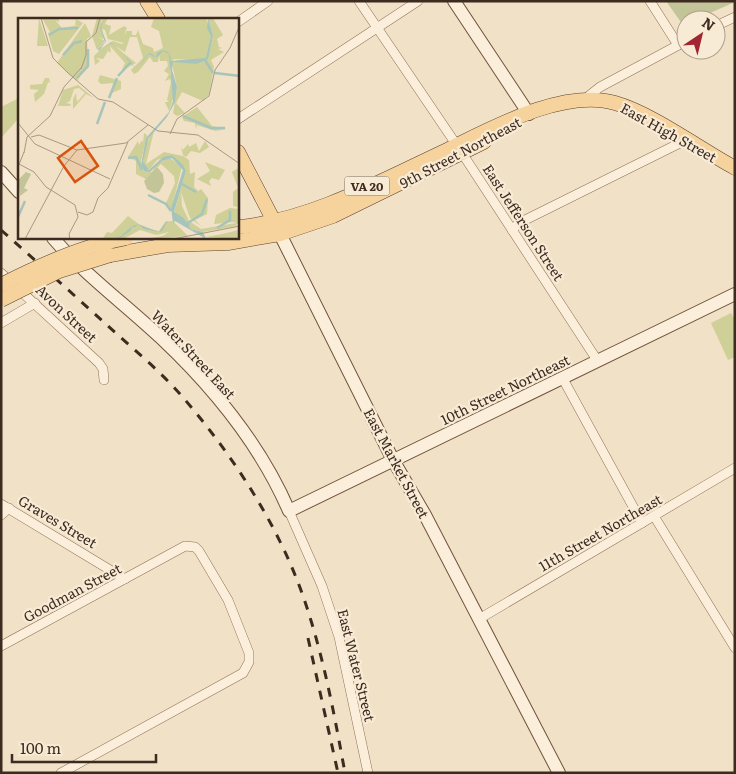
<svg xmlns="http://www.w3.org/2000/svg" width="736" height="774" viewBox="0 0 736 774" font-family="Literata,serif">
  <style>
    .green { fill: #ced098 }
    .cemetery { fill: #c3c598 }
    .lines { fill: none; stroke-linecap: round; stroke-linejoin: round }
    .street-casing { stroke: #8e715a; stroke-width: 10 }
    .secondary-casing { stroke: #70523d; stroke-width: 14 }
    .primary-casing { stroke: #5b402e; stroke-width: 15 }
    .street { stroke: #fbeeda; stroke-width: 9 }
    .secondary { stroke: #fbeeda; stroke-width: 12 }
    .primary { stroke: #f6d39c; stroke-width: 14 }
    .rail { stroke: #3d2b1f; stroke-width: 3; stroke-dasharray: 9 9; stroke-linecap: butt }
    .primary-bridge-casing { stroke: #5b402e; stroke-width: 15; stroke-linecap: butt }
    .primary-bridge { stroke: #f6d39c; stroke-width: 14 }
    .labels { text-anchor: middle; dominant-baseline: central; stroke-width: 4.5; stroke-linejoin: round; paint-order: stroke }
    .shield { fill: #f8ebd6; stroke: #756556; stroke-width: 1 }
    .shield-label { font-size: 12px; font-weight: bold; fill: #3d2b1f }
    .street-label { font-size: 14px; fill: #3d2b1f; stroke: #f8ebd6 }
    .inset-river { fill: none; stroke: #a7c4ba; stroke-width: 2.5 }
    .inset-road { fill: none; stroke: #a99883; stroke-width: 1 }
    .view { fill: #d7540e; fill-opacity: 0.15; stroke: #d7540e; stroke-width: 2.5 }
    .inset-edge { fill: none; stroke: #3d2b1f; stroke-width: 2.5 }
  </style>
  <rect width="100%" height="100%" fill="#f1e1c6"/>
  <g class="green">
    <polygon points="19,98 19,118 1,138 1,107"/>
    <polygon points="731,313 735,320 735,357 728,360 711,323"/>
  </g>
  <polygon class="cemetery" points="666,1 735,1 735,2 694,20 686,20 686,24 683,25"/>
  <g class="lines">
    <defs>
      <g id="street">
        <polyline points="359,1 462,153 597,360"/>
        <polyline points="650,1 678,45"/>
        <polyline points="238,22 268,1"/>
        <polyline points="716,26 735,17"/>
        <polyline points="585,99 600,87 686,41"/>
        <polyline points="238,119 418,1"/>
        <polyline points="512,230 519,223 686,140"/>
        <polyline points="1,273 99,363 103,369 104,380"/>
        <polyline points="1,323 35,303"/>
        <polyline points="563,379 642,523"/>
        <polyline points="1,504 125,579"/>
        <polyline points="289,511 322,586 339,637 368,773"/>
        <polyline points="1,515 9,508"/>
        <polyline points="654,516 735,648"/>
        <polyline points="479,619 735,468"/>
        <polyline points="1,646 185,546 195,547 199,551 228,600 249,653 249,662 243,673 61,773"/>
      </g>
      <g id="secondary">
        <polyline points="454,1 529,114"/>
        <polyline points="1,172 19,192"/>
        <polyline points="280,234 393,460 425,515 559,773"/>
        <path d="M 53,238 C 85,275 126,305 161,338 C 213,387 261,446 289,511 L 735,294"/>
      </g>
      <g id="primary">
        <polyline points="147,1 158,19"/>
        <polyline points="238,152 278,229"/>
        <path d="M 238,227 C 309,221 383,180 447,150 C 492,128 564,88 615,103 C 651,113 700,149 735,168"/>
        <polyline points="110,255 168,245 228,243 280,234 333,216 484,142"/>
      </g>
    </defs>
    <use href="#street" class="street-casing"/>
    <use href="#secondary" class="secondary-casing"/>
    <use href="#primary" class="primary-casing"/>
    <use href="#street" class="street"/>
    <use href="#secondary" class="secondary"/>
    <use href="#primary" class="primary"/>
    <g class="rail">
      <path d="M 1,230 C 37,262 73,294 108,326 C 132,348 158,369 180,394 C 234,456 283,531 308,611 C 325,664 335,718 345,773"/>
      <polyline points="308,638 338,773"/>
    </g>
    <defs>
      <g id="primary-bridge">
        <path d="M 1,285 C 38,266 86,245 126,238"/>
        <polyline points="1,300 59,271 110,255"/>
      </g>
    </defs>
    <use href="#primary-bridge" class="primary-bridge-casing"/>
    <use href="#primary-bridge" class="primary-bridge"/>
  </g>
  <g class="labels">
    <rect class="shield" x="344.5" y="176.5" width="45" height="19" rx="4"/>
    <g class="shield-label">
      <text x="367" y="186">VA 20</text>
    </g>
    <g class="street-label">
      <text transform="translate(669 132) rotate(29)">East High Street</text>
      <text transform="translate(460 152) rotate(-28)">9th Street Northeast</text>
      <text transform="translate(524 222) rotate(57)">East Jefferson Street</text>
      <text transform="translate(67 313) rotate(43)">Avon Street</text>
      <text transform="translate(194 354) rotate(47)">Water Street East</text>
      <text transform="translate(505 389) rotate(-26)">10th Street Northeast</text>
      <text transform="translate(397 463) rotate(62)">East Market Street</text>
      <text transform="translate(58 521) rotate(31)">Graves Street</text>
      <text transform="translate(600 532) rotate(-30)">11th Street Northeast</text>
      <text transform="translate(72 592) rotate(-28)">Goodman Street</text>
      <text transform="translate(357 665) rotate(76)">East Water Street</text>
    </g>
  </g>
  <g transform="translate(18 18)">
    <rect width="221" height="221" fill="#f1e1c6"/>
    <path d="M 21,0 L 30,28 L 19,28 ZM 24,0 L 41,0 L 41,4 L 37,2 L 44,10 L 61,7 L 57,7 L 58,1 L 65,5 L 41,36 L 35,33 L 30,15 L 32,14 ZM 79,0 L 84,0 L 83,5 L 85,0 L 90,0 L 87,6 L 93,8 L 91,17 L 106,8 L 109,10 L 107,14 L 107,17 L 108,13 L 114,13 L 114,17 L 118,17 L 120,12 L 125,26 L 135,30 L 136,34 L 145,30 L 141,13 L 133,9 L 136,0 L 188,0 L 193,18 L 189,42 L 195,19 L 190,0 L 195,0 L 205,17 L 199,21 L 201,29 L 204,30 L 200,31 L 206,34 L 193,42 L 196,49 L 191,76 L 185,83 L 164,74 L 158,85 L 167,95 L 159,98 L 155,95 L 159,70 L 154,45 L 159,42 L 179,46 L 185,43 L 157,41 L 154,43 L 152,54 L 157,74 L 151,93 L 147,84 L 151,84 L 149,82 L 153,64 L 152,61 L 147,63 L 151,56 L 146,53 L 150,48 L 149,43 L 142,43 L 141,37 L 140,44 L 135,44 L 132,39 L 120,54 L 116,56 L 113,52 L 125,40 L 119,19 L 112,19 L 107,34 L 94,26 L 118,45 L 104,52 L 107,45 L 92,28 L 93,35 L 90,33 L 85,41 L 78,40 L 82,43 L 77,47 L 76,38 L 84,30 L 95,23 L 104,26 L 106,25 L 90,21 L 87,12 L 84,11 L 86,21 L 80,19 L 87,23 L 79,32 L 74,18 ZM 67,5 L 73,18 L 69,21 L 70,46 L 59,63 L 39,45 ZM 82,57 L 103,63 L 103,71 L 94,75 L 95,65 L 83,66 L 80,63 ZM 27,60 L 31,60 L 32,65 L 30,64 L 26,76 L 17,84 L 16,76 L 21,72 L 12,71 L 12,67 L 24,66 ZM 60,67 L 76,80 L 68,76 L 55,91 L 55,81 L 58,75 L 59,84 L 67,75 L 61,70 L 56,71 L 52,83 L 48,85 L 53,86 L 52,88 L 40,88 L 45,72 ZM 179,89 L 194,108 L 208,111 L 197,113 L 179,107 L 178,111 L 177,105 L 166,103 L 164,99 ZM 136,113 L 128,146 L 146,134 L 165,138 L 171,142 L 172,156 L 177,154 L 176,169 L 180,173 L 183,171 L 190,180 L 189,196 L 177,202 L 184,209 L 172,200 L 163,174 L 164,188 L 171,203 L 183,211 L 218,205 L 219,208 L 185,214 L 173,211 L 166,200 L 156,195 L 168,153 L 154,137 L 139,142 L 132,151 L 127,151 L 125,144 L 128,125 ZM 126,115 L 129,117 L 123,143 L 124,152 L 134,154 L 140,145 L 152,140 L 164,149 L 153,191 L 148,185 L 157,165 L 156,158 L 143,146 L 128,161 L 118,156 L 118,143 L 110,139 L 120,123 L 121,127 L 124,122 L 125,125 ZM 187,123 L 191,129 L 182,135 L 173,133 L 168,139 L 165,137 L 163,129 L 165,132 L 170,126 L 171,129 L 178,125 L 181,133 ZM 187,144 L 207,152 L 201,162 L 194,160 L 191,163 L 193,168 L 179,161 L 192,153 ZM 222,149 L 221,189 L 219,189 L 215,188 L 215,174 L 220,170 L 214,154 ZM 212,190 L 221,191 L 221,207 L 216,204 L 196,206 L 198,197 ZM 110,198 L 126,210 L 141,213 L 147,204 L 155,203 L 170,218 L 128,221 L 145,218 L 151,214 L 138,217 L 122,212 L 105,221 L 85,220 L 89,214 L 94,215 ZM 221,212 L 221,221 L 188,219 L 204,216 Z" fill="#ced098"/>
    <path d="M 139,149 L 145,156 L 146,165 L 141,174 L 136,175 L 129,171 L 126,163 ZM 8,154 L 13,156 L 6,170 L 10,172 L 2,178 L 0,162 Z" fill="#c3c598"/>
    <path d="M 87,0 L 83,10 L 88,23 L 81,33 L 93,24 L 106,36 L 107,40 L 109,40 L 112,43 L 118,51 L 130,36 L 132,35 L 134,36 L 138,40 L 139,35 L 145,32 L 150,34 L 152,37 L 153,43 L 188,40 L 193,18 L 189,10 L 190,0 L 195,18 L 190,41 L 179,46 L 155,44 L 154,52 L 159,69 L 157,84 L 149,99 L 130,121 L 125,144 L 131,152 L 145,139 L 154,137 L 165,147 L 168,153 L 156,194 L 166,200 L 173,211 L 185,214 L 188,221 L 157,203 L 155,205 L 150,203 L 144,213 L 141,214 L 126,211 L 120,206 L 117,209 L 114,209 L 112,213 L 102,220 L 97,218 L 95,221 L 97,218 L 102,219 L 113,209 L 120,206 L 141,214 L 149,203 L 151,203 L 155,205 L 153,190 L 165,152 L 154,140 L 144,143 L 132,154 L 126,153 L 123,147 L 128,120 L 151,94 L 155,83 L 151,36 L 145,33 L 138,40 L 131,36 L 118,51 L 107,39 L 106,36 L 93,25 L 81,33 L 80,31 L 87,24 L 82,10 Z" fill="#a7c4ba"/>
    <path class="inset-river" d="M 31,17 L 41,11 L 60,10M 45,37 L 56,25 L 64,23M 187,42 L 195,55M 197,55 L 222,58M 100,58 L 113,44M 59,60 L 70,48 L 70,31M 91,80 L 99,60M 165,98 L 193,110 L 207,110M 79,106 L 87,84M 110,140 L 118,139 L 124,152M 164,166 L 178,174M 130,177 L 148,186 L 153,193M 0,199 L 7,183M 170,208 L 170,205 L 184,196 L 189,181M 199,210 L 212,202 L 212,193"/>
    <path class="inset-road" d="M 23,0 L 35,40 L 50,55M 63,51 L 68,37 L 68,24 L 78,15 L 82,0M 49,54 L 80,81 L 95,84 L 140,113 L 180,117 L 222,146M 0,105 L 17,126 L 92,161M 152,116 L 159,101 L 191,78 L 197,52 L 212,30 L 222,7M 13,119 L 21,117 L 59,132 L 108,125 L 130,107M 6,135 L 9,119 L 32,98 L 46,69 L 63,50M 1,146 L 16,154 L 28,169 L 57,187 L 60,199 L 51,216 L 52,221M 0,149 L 6,134M 60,194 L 69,197 L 75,194 L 80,180 L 90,170 L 110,124M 7,221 L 46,148 L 59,132M 155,221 L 222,208"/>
    <path class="view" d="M 63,123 L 80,148 L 57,164 L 40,140 Z"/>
    <rect width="221" height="221" class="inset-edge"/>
  </g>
  <rect width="736" height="774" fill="none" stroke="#3d2b1f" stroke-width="5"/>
  <g transform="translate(701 35) rotate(35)"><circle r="24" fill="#f8ebd6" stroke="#ad9e8d"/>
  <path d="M0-4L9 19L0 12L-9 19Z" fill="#a12631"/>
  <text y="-8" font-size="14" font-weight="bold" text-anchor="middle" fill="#3d2b1f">N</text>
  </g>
  <path d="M12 754v8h144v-8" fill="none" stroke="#3d2b1f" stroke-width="2.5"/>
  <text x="20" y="754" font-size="15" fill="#3d2b1f" stroke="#f8ebd6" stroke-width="4" paint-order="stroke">100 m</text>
</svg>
